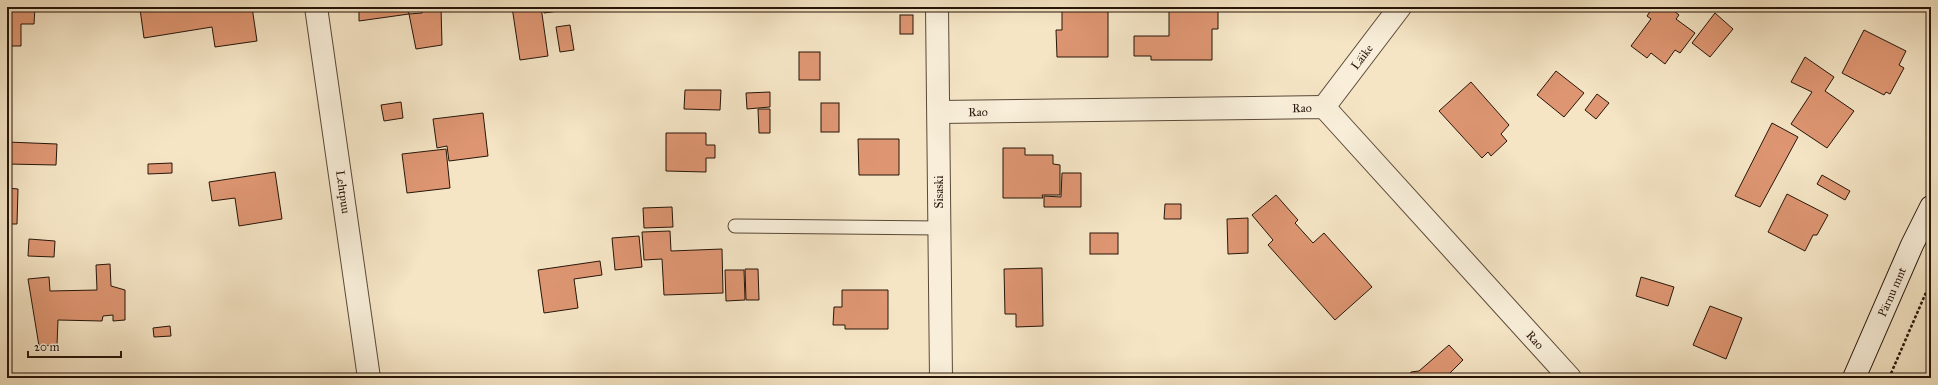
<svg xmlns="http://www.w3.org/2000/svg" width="1938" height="385" viewBox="0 0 1938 385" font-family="'IM FELL Great Primer',serif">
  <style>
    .building { fill: #de9672; stroke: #261509 }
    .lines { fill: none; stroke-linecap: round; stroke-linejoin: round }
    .service-casing { stroke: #5a4938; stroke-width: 15 }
    .minor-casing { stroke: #5a4938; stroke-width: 24 }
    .secondary-casing { stroke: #261509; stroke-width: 24 }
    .path { stroke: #261509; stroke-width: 2.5; stroke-dasharray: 3 2; stroke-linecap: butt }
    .service { stroke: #f8eed9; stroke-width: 13 }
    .minor { stroke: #f8eed9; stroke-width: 22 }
    .secondary { stroke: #f8eed9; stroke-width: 22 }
    .labels { text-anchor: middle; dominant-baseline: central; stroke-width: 4; stroke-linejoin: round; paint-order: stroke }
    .street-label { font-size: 12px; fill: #261509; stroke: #f8eed9 }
  </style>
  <rect width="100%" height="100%" fill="#f5e5c5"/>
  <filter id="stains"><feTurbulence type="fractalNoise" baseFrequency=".005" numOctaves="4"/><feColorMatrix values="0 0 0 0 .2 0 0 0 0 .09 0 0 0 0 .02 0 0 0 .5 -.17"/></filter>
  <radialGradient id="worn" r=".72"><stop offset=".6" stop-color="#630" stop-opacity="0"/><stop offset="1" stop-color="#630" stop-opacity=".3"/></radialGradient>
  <g class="building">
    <polygon points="7,7 35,7 34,24 21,24 21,46 7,46"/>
    <polygon points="154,7 252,7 257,41 215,47 212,27 144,38 140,9"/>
    <polygon points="359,7 408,7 409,14 359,21"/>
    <polygon points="421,7 441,7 442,45 416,49 409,14 422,13"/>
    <polygon points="512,7 541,7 548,56 520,60"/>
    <polygon points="543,7 573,7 573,9 544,13"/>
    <polygon points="1169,7 1218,7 1218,29 1212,29 1212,60 1151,60 1151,56 1134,56 1134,36 1169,36"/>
    <polygon points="1653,7 1669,7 1679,15 1676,19 1695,33 1680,53 1675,50 1665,64 1651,53 1647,58 1631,46 1651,19 1647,16"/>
    <polygon points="1062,8 1108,8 1108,57 1057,57 1056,30 1062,30"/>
    <polygon points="1715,13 1733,29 1710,57 1692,43"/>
    <rect x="900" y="15" width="13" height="19"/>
    <polygon points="570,25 574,50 560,52 556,27"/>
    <polygon points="1864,30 1906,51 1899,65 1904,68 1890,94 1886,92 1884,95 1842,73"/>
    <rect x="799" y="52" width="21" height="28"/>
    <polygon points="1805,57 1834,77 1825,91 1854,111 1827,148 1791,124 1812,92 1791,82"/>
    <polygon points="1556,71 1584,93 1564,117 1537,95"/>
    <polygon points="1471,82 1509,125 1501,134 1507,141 1491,156 1488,152 1482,158 1439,111"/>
    <polygon points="685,90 721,90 720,110 684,109"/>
    <polygon points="770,92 770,107 747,109 746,93"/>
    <polygon points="1597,94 1609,103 1596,119 1585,110"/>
    <polygon points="401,102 403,118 384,121 381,105"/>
    <rect x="821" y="103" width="18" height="29"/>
    <polygon points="758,109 770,109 770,133 759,133"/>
    <polygon points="483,113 488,156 449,161 447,146 437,148 433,119"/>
    <polygon points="1772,123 1798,137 1760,207 1735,196"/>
    <polygon points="666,133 706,133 706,145 715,145 715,158 706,158 706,172 666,171"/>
    <polygon points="858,139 899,139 899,175 859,175"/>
    <polygon points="7,142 57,144 56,165 7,164"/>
    <polygon points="1003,148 1025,148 1025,155 1053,155 1053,164 1060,165 1060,195 1042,195 1043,198 1003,198"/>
    <polygon points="446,149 450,188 407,193 402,154"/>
    <polygon points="172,163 172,173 148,174 148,164"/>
    <polygon points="275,172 282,219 239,226 235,198 212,201 209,182"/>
    <polygon points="1062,173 1081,173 1081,207 1044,207 1044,196 1061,197"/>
    <polygon points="1822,175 1850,191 1845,200 1817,184"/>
    <polygon points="7,188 18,189 17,224 7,224"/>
    <polygon points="1787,194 1828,215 1817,235 1813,235 1805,251 1768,232"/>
    <polygon points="1276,195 1298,220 1295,223 1313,243 1324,233 1372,287 1335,320 1268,245 1273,240 1252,215"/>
    <polygon points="1165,204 1181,204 1181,219 1164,219"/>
    <polygon points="672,207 673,227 644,228 643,208"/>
    <polygon points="1248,218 1248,253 1228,254 1227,219"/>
    <polygon points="670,231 671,251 722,249 723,293 664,295 662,259 644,260 642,232"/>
    <rect x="1090" y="233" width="28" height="21"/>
    <polygon points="639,236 642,267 615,270 612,238"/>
    <polygon points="29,239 55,241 54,257 28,256"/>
    <polygon points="600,261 602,275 574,279 578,308 544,313 538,270"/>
    <polygon points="110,264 111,286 125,290 125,320 113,321 113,315 103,316 102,321 58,320 57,345 39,346 28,279 49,277 50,291 97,290 96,265"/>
    <polygon points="1042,268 1043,326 1016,327 1016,314 1005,314 1004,269"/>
    <polygon points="745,269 758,269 759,300 746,300"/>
    <polygon points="725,270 744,270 745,300 726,301"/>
    <polygon points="1641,277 1674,287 1668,306 1636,296"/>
    <polygon points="842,290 888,290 888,329 845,329 845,325 833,325 834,307 842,307"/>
    <polygon points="1710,306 1742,318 1726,359 1693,345"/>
    <polygon points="170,326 171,336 154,337 153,328"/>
    <polygon points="1449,345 1463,360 1448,375 1451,378 1409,378 1411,372 1419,371"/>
  </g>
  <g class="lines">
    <defs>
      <polyline id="service" points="735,226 939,228"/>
      <g id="minor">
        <polyline points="316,7 369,378"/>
        <polyline points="937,7 941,378"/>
        <polyline points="1324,107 1400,7"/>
        <polyline points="939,112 1324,107 1570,378"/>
      </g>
      <polyline id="secondary" points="1854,378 1912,245 1931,207"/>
    </defs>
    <use href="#service" class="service-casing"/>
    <use href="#minor" class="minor-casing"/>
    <use href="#secondary" class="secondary-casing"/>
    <polyline class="path" points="1889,378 1931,281"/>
    <use href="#service" class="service"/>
    <use href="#minor" class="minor"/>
    <use href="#secondary" class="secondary"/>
  </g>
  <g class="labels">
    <g class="street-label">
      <text transform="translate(1362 57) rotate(-53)">Läike</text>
      <text transform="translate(1302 108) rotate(-1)">Rao</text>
      <text transform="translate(978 112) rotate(-1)">Rao</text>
      <text transform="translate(343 192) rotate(82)">Lehtpuu</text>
      <text transform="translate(939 192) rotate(-90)">Sisaski</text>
      <text transform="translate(1892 292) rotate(-66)">Pärnu mnt</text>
      <text transform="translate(1535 340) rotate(48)">Rao</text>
    </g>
  </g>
  <rect width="1938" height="385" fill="none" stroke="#f5e5c5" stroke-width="24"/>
  <rect x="8" y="8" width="1922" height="369" fill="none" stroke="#261509" stroke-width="2"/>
  <rect x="12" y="12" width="1914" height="361" fill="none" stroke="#261509"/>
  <path d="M28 351v6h93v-6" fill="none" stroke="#261509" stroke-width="2"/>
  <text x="34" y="351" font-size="12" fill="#261509" stroke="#f8eed9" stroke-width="3" paint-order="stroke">20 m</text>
  <rect width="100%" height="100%" filter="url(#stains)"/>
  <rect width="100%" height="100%" fill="url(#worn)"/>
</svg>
